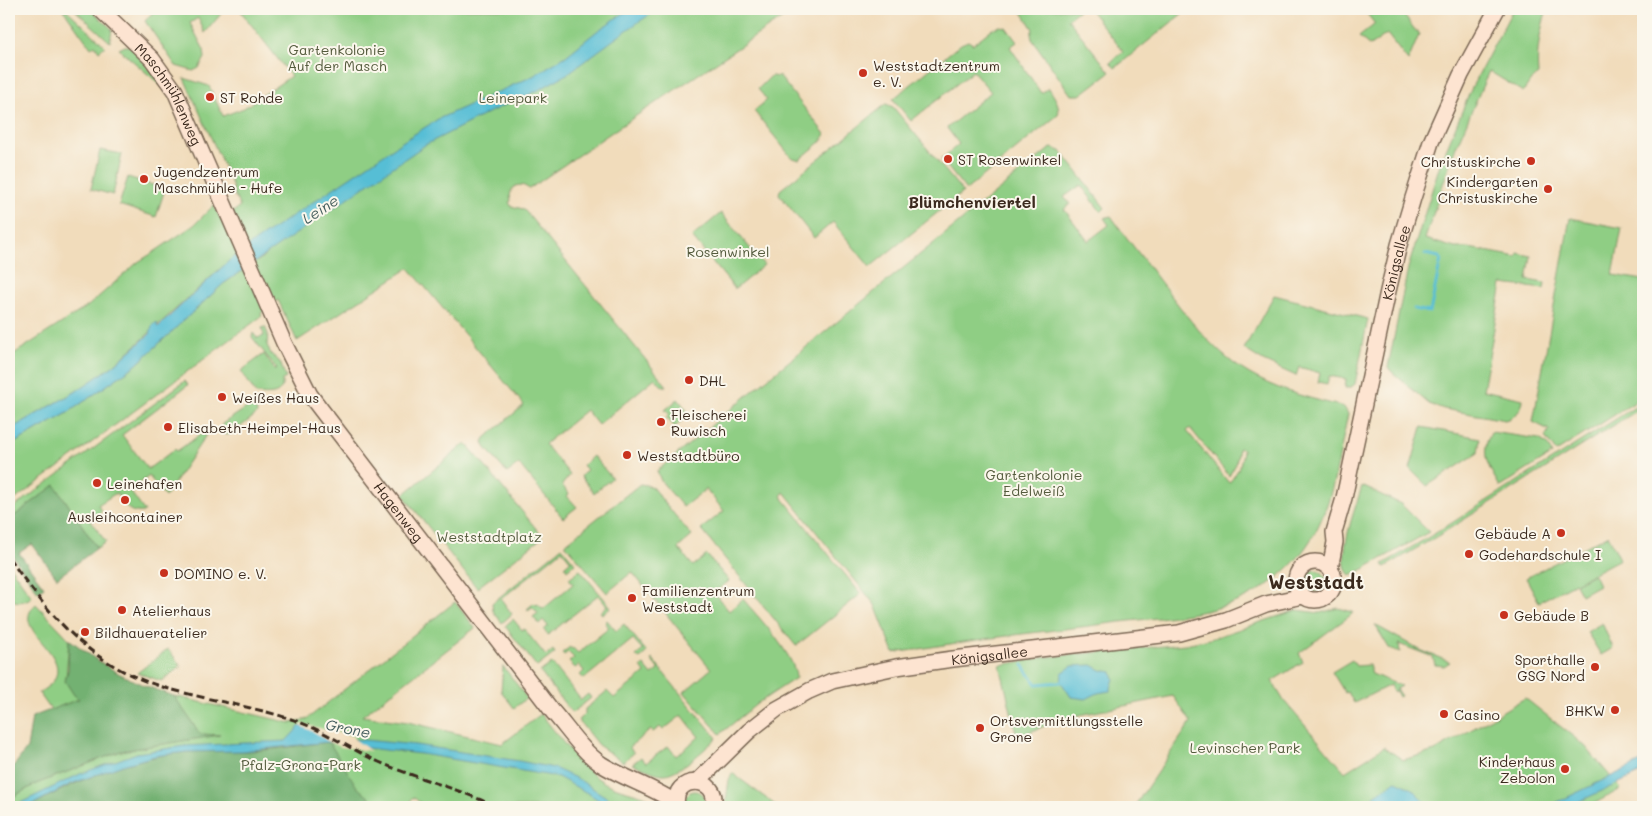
<svg xmlns="http://www.w3.org/2000/svg" width="1652" height="816" viewBox="0 0 1652 816" font-family="Mali,sans-serif">
  <style>
    .green { fill: #8fce84; stroke: #657c51; fill-rule: evenodd }
    .forest { fill: #73b172; stroke: #576e48 }
    .water { fill: #57bed5; stroke: #49747a }
    .pier { fill: #f1dcbb }
    .lines { fill: none; stroke-linecap: round; stroke-linejoin: round }
    .stream { stroke: #57bed5; stroke-width: 3 }
    .secondary-casing { stroke: #7b6855; stroke-width: 18 }
    .secondary { stroke: #fde4d1; stroke-width: 15 }
    .rail { stroke: #3b2a1e; stroke-width: 3; stroke-dasharray: 8 4; stroke-linecap: butt }
    .poi-dot { fill: #c8321e; stroke: #fbf7ec; stroke-width: 2 }
    .labels { text-anchor: middle; dominant-baseline: central; stroke-width: 4; stroke-linejoin: round; paint-order: stroke }
    .park-label { font-size: 14px; fill: #545b3d; stroke: #fbf7ec }
    .poi-label { font-size: 14px; fill: #3b2a1e; stroke: #fbf7ec; text-anchor: start }
    .street-label { font-size: 14px; fill: #3b2a1e; stroke: #fbf7ec }
    .water-label { font-size: 15px; font-style: italic; fill: #455e5e; stroke: #fbf7ec }
    .quarter-label { font-size: 16px; font-weight: bold; fill: #3b2a1e; stroke: #fbf7ec }
    .district-label { font-size: 19px; font-weight: bold; fill: #3b2a1e; stroke: #fbf7ec }
  </style>
  <rect width="100%" height="100%" fill="#fbf7ec"/>
  <filter id="ink" filterUnits="userSpaceOnUse"><feTurbulence type="fractalNoise" baseFrequency=".02" numOctaves="2"/><feDisplacementMap in="SourceGraphic" scale="10" xChannelSelector="R" yChannelSelector="G"/><feConvolveMatrix kernelMatrix="1 2 1 2 8 2 1 2 1" color-interpolation-filters="sRGB"/></filter>
  <filter id="wash" filterUnits="userSpaceOnUse"><feTurbulence type="fractalNoise" baseFrequency=".0096" numOctaves="4" result="noise"/><feDisplacementMap in="SourceGraphic" scale="20" xChannelSelector="R" yChannelSelector="G"/><feGaussianBlur stdDeviation="1.12" result="paint"/><feColorMatrix in="noise" values="0 0 0 0 0 0 0 0 0 0 0 0 0 0 0 0 0 1.4 0 .05"/><feComposite in="paint" operator="in"/></filter>
  <g filter="url(#wash)">
    <rect width="100%" height="100%" fill="#f1dcbb"/>
    <g class="green">
      <polygon points="63,9 66,9 105,46 99,51 95,45 91,48"/>
      <polygon points="74,9 90,9 112,29 110,42"/>
      <polygon points="156,9 225,9 205,33 198,18 190,23 204,50 205,58 199,68 193,71 176,66 145,21"/>
      <path d="M 239,9 L 796,9 L 612,132 L 529,189 C 519,180 507,188 511,201 L 509,202 L 511,206 L 523,209 L 526,212 L 667,386 L 662,386 L 655,378 L 598,425 L 586,410 L 545,444 L 570,475 L 562,485 L 569,494 L 567,496 L 577,507 L 563,518 L 519,464 L 507,473 L 485,447 L 483,442 L 485,438 L 524,405 L 409,268 L 297,341 L 278,300 L 261,313 L 262,316 L 9,504 L 9,446 L 66,414 L 136,365 L 223,284 L 265,256 L 257,240 L 221,268 L 113,366 L 75,392 L 9,430 L 9,357 L 88,306 L 138,262 L 151,254 L 194,225 L 214,205 L 221,220 L 240,207 L 234,194 L 231,182 L 184,78 L 209,86 L 223,116 L 244,108 L 291,76 Z"/>
      <polygon points="1020,9 1080,9 1068,19 1110,72 1080,95 1071,95 1032,39 1031,34 1033,29"/>
      <polygon points="1089,9 1188,9 1115,68 1110,63 1123,51"/>
      <polygon points="1363,9 1399,9 1419,35 1408,61 1387,34 1370,46 1359,37 1375,24"/>
      <path d="M 1513,9 L 1547,9 C 1540,32 1536,51 1538,75 L 1531,80 L 1523,92 L 1489,71 L 1453,154 L 1425,239 L 1455,248 L 1469,248 L 1517,257 L 1518,253 L 1531,256 L 1527,280 L 1545,283 L 1544,289 L 1502,284 L 1483,390 L 1523,399 C 1522,411 1515,417 1505,420 L 1444,409 L 1429,404 L 1391,371 L 1388,367 L 1408,268 L 1440,164 L 1473,85 Z"/>
      <path d="M 1000,26 L 1006,27 L 1017,42 L 1010,47 L 1041,93 L 1049,88 C 1054,97 1061,105 1058,115 L 966,190 L 941,159 L 959,144 L 947,128 L 991,92 L 973,71 L 911,121 L 893,99 L 961,44 L 968,41 L 973,44 L 992,29 Z"/>
      <polygon points="125,46 130,46 141,57 165,89 119,49"/>
      <polygon points="771,76 780,77 825,134 822,141 799,160 791,157 754,111 767,100 758,89"/>
      <polygon points="886,104 893,107 963,192 870,267 833,222 814,238 779,194 780,190 785,186"/>
      <path d="M 1052,148 L 1061,151 L 1105,208 L 1101,212 L 1081,185 L 1064,197 L 1070,204 L 1064,209 L 1088,241 L 1109,225 L 1104,218 L 1111,216 C 1126,238 1143,258 1159,280 C 1188,317 1214,356 1257,378 C 1285,393 1314,399 1344,407 L 1348,414 C 1338,459 1333,509 1306,547 C 1288,573 1258,595 1228,605 C 1194,616 1155,618 1120,622 C 1077,628 1034,632 992,638 C 959,642 927,648 894,653 L 875,605 L 784,492 L 781,496 L 861,594 L 796,646 L 701,529 L 724,511 L 706,489 L 683,507 L 661,481 L 657,471 L 761,384 L 1048,150 ZM 1190,428 L 1229,476 L 1236,464 L 1239,448 L 1243,449 C 1242,463 1238,472 1229,483 L 1187,431 Z"/>
      <polygon points="100,150 122,154 113,195 91,189"/>
      <polygon points="128,177 165,189 156,217 119,205"/>
      <polygon points="721,213 764,265 735,289 692,237"/>
      <polygon points="1570,218 1622,228 1613,275 1643,280 1643,397 1556,452 1545,437 1549,430 1533,422"/>
      <polygon points="1274,295 1368,319 1355,384 1350,388 1345,388 1346,379 1329,376 1327,384 1318,382 1320,373 1299,367 1296,376 1263,361 1244,349"/>
      <path d="M 265,327 L 268,334 L 267,345 L 271,354 L 280,362 L 286,378 L 282,380 C 284,397 268,395 256,394 L 241,371 L 264,354 L 275,370 L 277,369 L 252,337 L 253,333 L 257,338 L 264,336 L 262,328 Z"/>
      <path d="M 185,381 L 188,385 L 122,435 L 148,469 L 175,449 L 177,451 L 207,430 L 208,432 L 165,497 L 149,476 L 130,491 L 145,512 C 127,514 126,506 116,493 L 98,505 L 102,511 L 90,520 L 106,542 L 97,548 L 55,485 L 9,520 L 9,511 Z"/>
      <polygon points="678,399 686,409 688,415 675,427 666,417 669,414 665,410"/>
      <polygon points="1643,402 1643,407 1441,534 1385,567 1383,564 1439,531"/>
      <polygon points="251,405 256,408 257,414 231,434 225,435 223,433 222,424"/>
      <polygon points="1422,427 1480,438 1478,453 1427,486 1410,469"/>
      <path d="M 1491,432 L 1539,439 L 1547,444 L 1552,454 L 1500,487 C 1489,467 1479,455 1491,432 Z"/>
      <polygon points="466,443 543,537 477,588 403,495"/>
      <polygon points="593,456 612,478 594,493 581,476 587,470 583,465"/>
      <path d="M 640,484 L 651,486 L 692,536 L 678,548 L 693,566 L 707,555 L 729,581 L 714,593 L 729,611 L 743,599 C 758,617 796,656 796,678 L 758,703 L 720,734 L 684,692 L 711,669 L 632,572 L 607,593 L 565,544 Z"/>
      <path d="M 1362,486 L 1401,504 L 1429,532 L 1351,576 C 1333,564 1357,504 1362,486 Z"/>
      <polygon points="1608,535 1620,559 1539,602 1526,578"/>
      <polygon points="562,547 575,563 567,570 565,566 571,561 562,550 501,599 512,614 502,623 493,611 492,603"/>
      <path d="M 9,565 L 32,597 C 23,603 18,603 9,599 Z"/>
      <circle cx="1315" cy="581" r="11"/>
      <polygon points="580,570 611,607 602,614 600,612 607,606 598,595 548,635 544,630 548,626 543,620 539,624 533,617 538,613 532,607 528,610 527,609 534,603 536,605 538,604 543,609 573,584 569,578"/>
      <polygon points="1594,574 1599,585 1581,595 1575,584"/>
      <path d="M 455,602 L 475,628 L 362,716 L 408,722 L 502,744 L 541,714 C 558,735 583,772 607,784 C 626,793 647,793 663,807 L 429,807 L 423,805 L 413,797 L 407,807 L 9,807 L 9,799 L 36,784 L 121,751 L 216,735 L 200,734 L 174,696 L 291,723 L 307,719 Z"/>
      <path d="M 36,604 L 69,639 L 66,679 L 79,699 L 51,710 L 39,693 C 44,689 51,685 54,680 C 71,652 8,629 36,604 Z"/>
      <polygon points="1338,608 1353,612 1351,615 1299,653 1303,662 1272,681 1284,701 1345,772 1384,747 1403,760 1435,751 1525,698 1585,746 1621,789 1588,807 1134,807 1191,722 1173,696 1065,718 1017,737 1000,665 1048,657 1185,644 1210,639 1297,610 1320,613"/>
      <polygon points="513,619 522,630 524,629 546,656 553,650 555,653 537,667 505,626"/>
      <polygon points="607,620 616,631 624,624 647,652 639,659 636,656 643,650 633,639 584,679 580,675 584,671 579,665 575,668 569,662 574,658 568,652 564,655 562,653 570,647 572,649 573,648 578,653 609,628 605,622"/>
      <polygon points="1602,623 1613,648 1601,655 1587,632"/>
      <polygon points="1375,625 1420,650 1450,662 1444,666 1435,665 1433,657 1399,644 1400,652 1389,648"/>
      <polygon points="168,649 181,666 162,681 137,673"/>
      <path d="M 652,659 L 717,738 C 706,748 677,776 662,774 C 652,773 642,767 632,764 L 641,757 L 646,763 L 668,746 L 676,756 L 699,737 L 682,715 L 663,730 L 660,727 L 653,732 L 651,730 L 648,732 L 629,747 L 634,753 L 623,762 L 598,745 L 578,720 L 585,714 L 585,709 L 607,691 L 614,698 L 645,673 L 641,667 L 644,665 L 652,675 L 659,670 L 651,660 Z"/>
      <polygon points="1352,660 1356,666 1369,665 1372,674 1401,686 1396,689 1401,696 1399,697 1396,691 1393,692 1390,685 1354,703 1348,692 1345,693 1332,672"/>
      <polygon points="552,663 581,700 588,694 591,698 572,713 540,672"/>
      <polygon points="503,666 527,698 514,708 501,691"/>
      <polygon points="732,773 778,807 725,807 729,780"/>
      <path d="M 694,791 C 704,791 708,799 703,807 L 686,806 L 685,797 L 690,792 Z"/>
    </g>
    <g class="forest">
      <polygon points="55,485 97,548 57,578 32,544 19,553 44,587 38,592 9,551 9,520"/>
      <polygon points="69,639 94,658 118,673 143,685 174,696 200,734 220,735 121,751 36,784 9,799 9,773 27,748 32,717 79,699 74,695 65,681 68,670"/>
      <path d="M 329,742 L 357,787 L 380,807 L 28,807 C 68,786 109,766 154,757 C 183,750 212,751 242,751 C 271,751 300,745 329,742 Z"/>
    </g>
    <g class="water">
      <polygon points="630,9 658,9 627,30 567,74 535,92 498,108 425,145 223,284 136,365 66,414 9,446 9,430 75,392 113,366 150,334 152,326 157,322 158,327 232,258 258,239 402,142 438,119 533,76 566,56 597,31"/>
      <polygon points="1092,665 1101,670 1112,672 1114,679 1110,691 1098,693 1086,699 1071,697 1061,682 1062,673 1072,666"/>
      <polygon points="300,726 354,739 416,745 519,761 554,768 578,779 622,807 610,807 589,794 558,777 421,754 366,748 329,742 243,751 187,752 155,756 123,765 71,784 28,807 12,807 80,774 137,753 184,746 286,741"/>
      <polygon points="1643,761 1643,772 1567,807 1547,807"/>
      <polygon points="1396,781 1411,788 1430,807 1361,807 1377,794"/>
    </g>
    <polygon class="pier" points="302,724 353,736 354,739 371,751 341,747 329,742 314,732 300,726"/>
    <g class="lines">
      <g class="stream">
        <polyline points="1414,309 1430,312 1441,259 1439,257 1425,254"/>
        <polyline points="1023,665 1036,684 1061,682 1065,680"/>
      </g>
    </g>
  </g>
  <g filter="url(#ink)">
    <g class="lines">
      <defs>
        <g id="secondary">
          <path id="s1" d="M 100,9 L 152,59 L 175,91 L 284,343 L 310,395 L 319,407 L 553,712 C 568,729 582,751 601,764 C 625,779 653,787 676,803"/>
          <circle cx="1315" cy="581" r="19"/>
          <path id="s2" d="M 1330,569 L 1335,542 L 1334,532 L 1344,498 L 1388,291 L 1399,245 L 1413,198 L 1431,142 L 1461,75 L 1497,9"/>
          <path id="s3" d="M 697,782 L 749,731 L 777,709 L 809,691 L 832,681 L 896,667 L 953,659 L 1179,633 L 1226,620 L 1266,604 L 1303,596"/>
          <path d="M 677,807 C 670,773 722,775 713,807"/>
        </g>
      </defs>
      <use href="#secondary" class="secondary-casing"/>
      <use href="#secondary" class="secondary"/>
      <path class="rail" d="M 9,558 C 55,623 96,671 177,691 C 214,701 254,707 291,719 C 324,730 348,748 379,762 C 417,779 459,788 496,807"/>
    </g>
  </g>
  <g class="poi-dot">
    <circle cx="863" cy="73" r="5"/>
    <circle cx="210" cy="97" r="5"/>
    <circle cx="948" cy="159" r="5"/>
    <circle cx="1531" cy="161" r="5"/>
    <circle cx="144" cy="179" r="5"/>
    <circle cx="1548" cy="189" r="5"/>
    <circle cx="689" cy="380" r="5"/>
    <circle cx="222" cy="397" r="5"/>
    <circle cx="661" cy="422" r="5"/>
    <circle cx="168" cy="427" r="5"/>
    <circle cx="627" cy="455" r="5"/>
    <circle cx="97" cy="483" r="5"/>
    <circle cx="125" cy="500" r="5"/>
    <circle cx="1561" cy="533" r="5"/>
    <circle cx="1469" cy="554" r="5"/>
    <circle cx="164" cy="573" r="5"/>
    <circle cx="632" cy="598" r="5"/>
    <circle cx="122" cy="610" r="5"/>
    <circle cx="1504" cy="615" r="5"/>
    <circle cx="85" cy="632" r="5"/>
    <circle cx="1595" cy="667" r="5"/>
    <circle cx="1615" cy="710" r="5"/>
    <circle cx="1444" cy="714" r="5"/>
    <circle cx="980" cy="728" r="5"/>
    <circle cx="1565" cy="769" r="5"/>
  </g>
  <g class="labels">
    <g class="park-label">
      <text x="337" y="49">Gartenkolonie<tspan x="337" dy="16">Auf der Masch</tspan></text>
      <text x="513" y="97">Leinepark</text>
      <text x="728" y="251">Rosenwinkel</text>
      <text x="1034" y="474">Gartenkolonie<tspan x="1034" dy="16">Edelweiß</tspan></text>
      <text x="489" y="536">Weststadtplatz</text>
      <text x="1245" y="747">Levinscher Park</text>
      <text x="301" y="764">Pfalz-Grona-Park</text>
    </g>
    <g class="poi-label">
      <text x="873" y="65">Weststadtzentrum<tspan x="873" dy="16">e. V.</tspan></text>
      <text x="220" y="97">ST Rohde</text>
      <text x="958" y="159">ST Rosenwinkel</text>
      <text x="1521" y="161" text-anchor="end">Christuskirche</text>
      <text x="154" y="171">Jugendzentrum<tspan x="154" dy="16">Maschmühle - Hufe</tspan></text>
      <text x="1538" y="181" text-anchor="end">Kindergarten<tspan x="1538" dy="16">Christuskirche</tspan></text>
      <text x="699" y="380">DHL</text>
      <text x="232" y="397">Weißes Haus</text>
      <text x="671" y="414">Fleischerei<tspan x="671" dy="16">Ruwisch</tspan></text>
      <text x="178" y="427">Elisabeth-Heimpel-Haus</text>
      <text x="637" y="455">Weststadtbüro</text>
      <text x="107" y="483">Leinehafen</text>
      <text x="125" y="516" text-anchor="middle">Ausleihcontainer</text>
      <text x="1551" y="533" text-anchor="end">Gebäude A</text>
      <text x="1479" y="554">Godehardschule I</text>
      <text x="174" y="573">DOMINO e. V.</text>
      <text x="642" y="590">Familienzentrum<tspan x="642" dy="16">Weststadt</tspan></text>
      <text x="132" y="610">Atelierhaus</text>
      <text x="1514" y="615">Gebäude B</text>
      <text x="95" y="632">Bildhaueratelier</text>
      <text x="1585" y="659" text-anchor="end">Sporthalle<tspan x="1585" dy="16">GSG Nord</tspan></text>
      <text x="1605" y="710" text-anchor="end">BHKW</text>
      <text x="1454" y="714">Casino</text>
      <text x="990" y="720">Ortsvermittlungsstelle<tspan x="990" dy="16">Grone</tspan></text>
      <text x="1555" y="761" text-anchor="end">Kinderhaus<tspan x="1555" dy="16">Zebolon</tspan></text>
    </g>
    <g class="street-label">
      <text stroke="none"><textPath href="#s1" startOffset="111">Maschmühlenweg</textPath></text>
      <text stroke="none"><textPath href="#s2" startOffset="314">Königsallee</textPath></text>
      <text stroke="none"><textPath href="#s1" startOffset="591">Hagenweg</textPath></text>
      <text stroke="none"><textPath href="#s3" startOffset="330">Königsallee</textPath></text>
    </g>
    <g class="water-label">
      <text transform="translate(320 209) rotate(-33)">Leine</text>
      <text transform="translate(348 728) rotate(11)">Grone</text>
    </g>
    <g class="quarter-label">
      <text x="972" y="201">Blümchenviertel</text>
    </g>
    <g class="district-label">
      <text x="1316" y="581">Weststadt</text>
    </g>
  </g>
  <rect width="1652" height="816" fill="none" stroke="#fbf7ec" stroke-width="30"/>
</svg>
